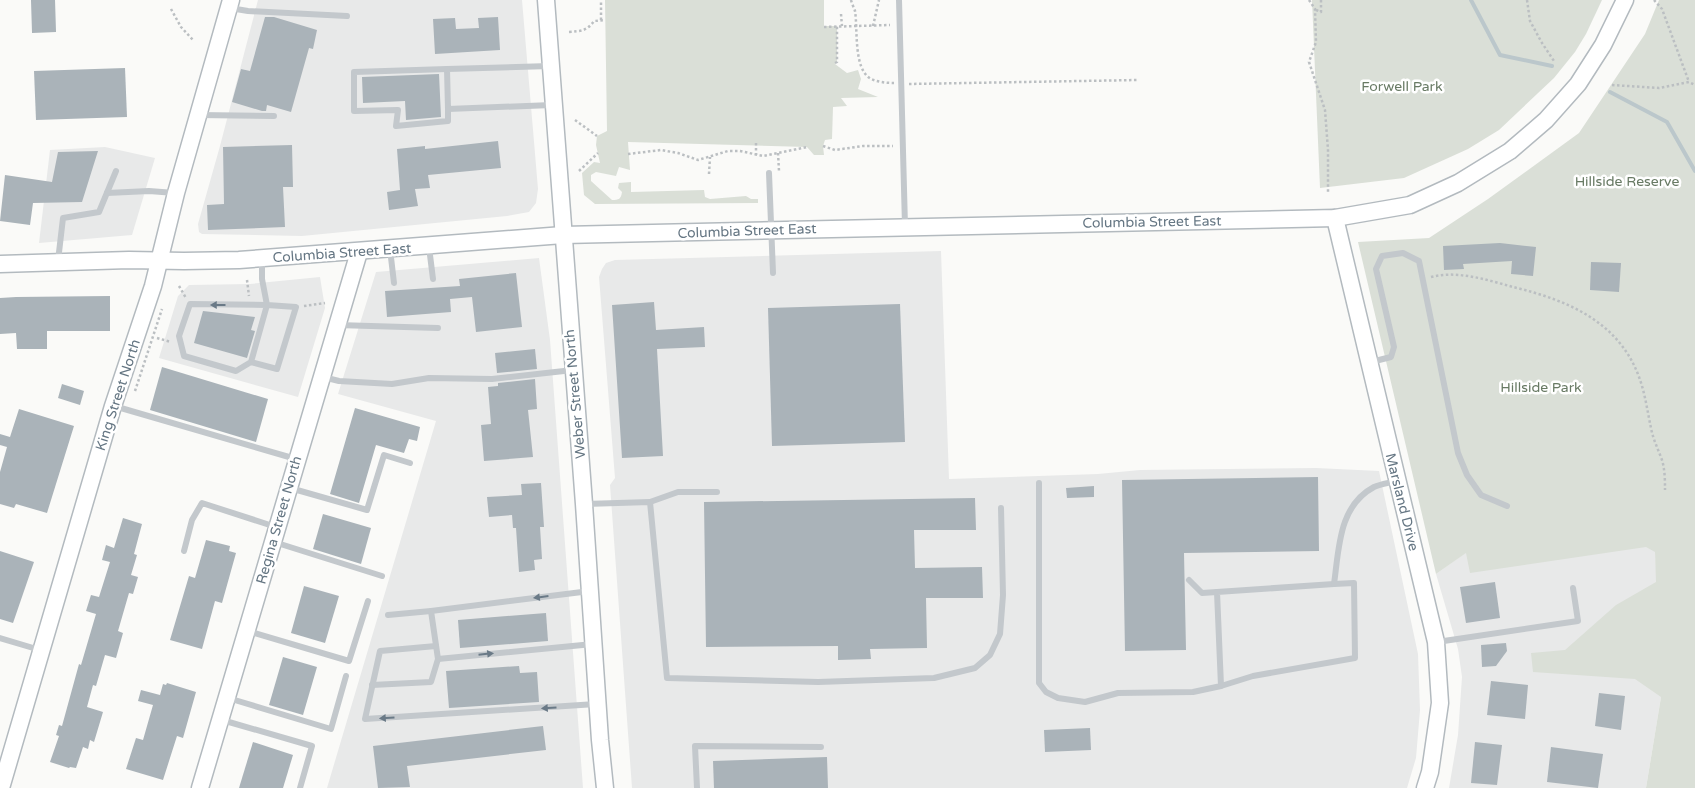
<svg xmlns="http://www.w3.org/2000/svg" width="1695" height="788" viewBox="0 0 1695 788" font-family="'Varela Round',sans-serif">
  <style>
    .built { fill: #e8e9e9 }
    .green { fill: #dadfd7 }
    .lines { fill: none; stroke-linecap: round; stroke-linejoin: round }
    .stream { stroke: #bbc7cb; stroke-width: 4 }
    .building { fill: #aab3b9 }
    .secondary-casing { stroke: #b3babf; stroke-width: 19 }
    .path { stroke: #bbbfc2; stroke-width: 2.5; stroke-dasharray: 2.5 2.5; stroke-linecap: butt }
    .lane { stroke: #c3c8cc; stroke-width: 6 }
    .secondary { stroke: #fff; stroke-width: 16 }
    .oneway { fill: #6a7a87 }
    .labels { text-anchor: middle; dominant-baseline: central; stroke-width: 5; stroke-linejoin: round; paint-order: stroke }
    .park-label { font-size: 14px; fill: #687a64; stroke: #fff }
    .street-label { font-size: 14px; fill: #657683; stroke: #fff }
  </style>
  <rect width="100%" height="100%" fill="#fafaf8"/>
  <g class="built">
    <polygon points="258,0 522,0 538,189 536,203 529,212 507,216 302,236 202,234 199,232 198,224 220,146"/>
    <polygon points="105,147 155,158 132,235 39,243 50,150"/>
    <polygon points="941,251 949,479 1098,474 1140,470 1316,468 1379,471 1418,654 1420,710 1416,758 1407,788 632,788 610,485 615,478 599,277 602,269 606,263 615,260"/>
    <polygon points="539,258 550,340 583,788 327,788 436,421 338,394 376,272"/>
    <polygon points="320,277 325,308 298,397 159,358 178,296 189,285 250,284"/>
    <polygon points="1654,516 1661,697 1646,788 1449,788 1458,735 1462,677 1458,649 1436,574 1478,544"/>
  </g>
  <g class="green">
    <path d="M 605,0 L 824,0 L 824,26 L 837,26 L 837,62 L 835,64 L 847,73 L 858,70 L 861,79 L 858,89 L 878,97 L 841,98 L 847,106 L 833,107 L 832,139 L 825,140 L 823,146 L 824,155 L 814,155 L 807,147 L 628,142 L 630,170 L 619,167 L 616,176 L 596,172 L 591,175 L 591,181 L 612,200 C 619,200 621,199 622,192 L 618,188 L 619,183 L 631,182 L 631,192 L 704,190 L 705,197 L 710,199 L 746,196 L 751,199 L 758,199 L 758,203 L 595,204 L 584,195 L 582,173 L 594,162 L 600,163 L 596,145 L 597,136 L 607,131 Z"/>
    <polygon points="1312,0 1602,0 1586,34 1575,52 1554,78 1499,130 1468,149 1404,178 1320,188"/>
    <polygon points="1659,0 1695,0 1695,788 1646,788 1661,697 1635,679 1533,672 1531,653 1565,650 1616,605 1656,582 1655,552 1646,547 1470,573 1466,553 1436,574 1358,242 1429,238 1488,199 1579,133 1645,34"/>
  </g>
  <g class="lines">
    <g class="stream">
      <polyline points="1471,0 1500,55 1552,66"/>
      <polyline points="1610,92 1667,122 1695,171"/>
    </g>
  </g>
  <g class="building">
    <polygon points="31,0 55,0 56,32 32,33"/>
    <polygon points="265,17 274,17 317,30 313,49 309,48 291,112 267,105 266,111 262,111 232,102 241,69 250,71"/>
    <polygon points="498,17 500,50 435,54 433,19 455,18 456,29 479,28 478,18"/>
    <polygon points="125,68 127,117 36,120 34,71"/>
    <polygon points="439,74 441,117 406,120 405,101 363,103 362,77"/>
    <polygon points="498,141 501,168 428,175 430,188 415,189 418,206 389,210 387,192 400,190 397,149 425,146 425,149"/>
    <polygon points="292,145 293,187 283,187 285,227 208,230 207,205 224,204 223,147"/>
    <polygon points="98,151 82,202 33,203 30,225 0,221 5,175 52,182 58,152"/>
    <polygon points="1500,243 1536,247 1533,276 1511,274 1512,261 1463,264 1464,269 1444,270 1443,246"/>
    <polygon points="1591,262 1621,263 1619,292 1590,290"/>
    <polygon points="516,273 522,327 476,332 472,297 450,299 451,312 387,317 385,291 460,286 459,279"/>
    <polygon points="110,296 110,331 47,331 47,349 17,349 16,333 0,334 0,298 16,297"/>
    <polygon points="654,302 656,330 704,327 705,347 657,349 663,456 622,458 612,305"/>
    <polygon points="900,304 905,442 772,446 768,308"/>
    <polygon points="203,311 255,317 251,330 255,331 247,358 194,343"/>
    <polygon points="535,349 537,369 497,373 495,353"/>
    <polygon points="162,367 268,399 256,442 150,410"/>
    <polygon points="535,379 537,409 528,410 533,457 484,461 481,425 491,424 488,387 498,386 498,383"/>
    <polygon points="62,384 84,391 80,405 58,398"/>
    <polygon points="355,408 420,427 417,441 409,439 404,453 376,445 359,503 330,494"/>
    <polygon points="19,409 74,426 47,513 16,504 14,508 0,504 0,472 7,447 0,445 0,434 10,437"/>
    <polygon points="1318,477 1319,551 1184,553 1186,650 1125,651 1122,480"/>
    <polygon points="541,483 544,527 540,527 542,559 534,560 535,570 519,572 516,528 513,528 512,515 489,517 487,497 522,495 521,484"/>
    <polygon points="1094,486 1094,497 1067,498 1066,488"/>
    <polygon points="975,498 976,530 914,530 915,568 982,567 983,598 926,598 927,648 870,649 871,659 838,660 838,646 706,647 704,502"/>
    <polygon points="323,514 371,528 361,564 313,549"/>
    <polygon points="123,518 142,524 134,554 137,555 131,575 138,577 133,594 129,593 118,631 123,633 116,658 105,655 96,686 93,685 87,707 103,712 94,742 90,740 88,749 83,747 76,768 70,767 69,768 50,762 59,736 56,735 59,725 62,726 79,664 81,665 96,614 86,611 91,595 99,597 110,562 102,560 106,545 114,548"/>
    <polygon points="206,540 230,546 229,551 236,553 222,603 215,601 202,649 170,640 189,576 195,578"/>
    <polygon points="0,551 34,562 13,623 0,619"/>
    <polygon points="1495,582 1500,618 1466,623 1460,587"/>
    <polygon points="304,586 339,596 325,643 291,633"/>
    <polygon points="546,613 548,641 460,648 458,620"/>
    <polygon points="1506,643 1507,651 1496,666 1482,667 1481,645"/>
    <polygon points="283,657 317,667 303,715 269,705"/>
    <polygon points="519,666 520,673 537,672 539,702 449,708 446,671"/>
    <polygon points="1491,681 1528,685 1525,719 1487,715"/>
    <polygon points="167,683 196,692 183,738 177,736 163,780 126,769 136,738 143,740 153,705 138,701 141,690 160,695 163,684 166,685"/>
    <polygon points="1599,693 1625,696 1621,730 1595,726"/>
    <polygon points="543,726 546,750 407,766 410,787 378,788 373,746"/>
    <polygon points="1090,728 1091,750 1045,752 1044,730"/>
    <polygon points="253,742 293,755 283,788 239,788"/>
    <polygon points="1475,742 1502,745 1497,785 1471,783"/>
    <polygon points="1551,747 1603,754 1598,788 1547,782"/>
    <polygon points="827,757 828,788 714,788 713,761"/>
  </g>
  <g class="lines">
    <defs>
      <g id="secondary">
        <polyline points="546,0 584,504 600,740 605,788"/>
        <polyline points="1335,218 1436,642 1440,703 1430,772 1425,788"/>
        <polyline points="0,264 129,260 184,261 239,260 563,235 1335,218 1410,205 1458,183 1510,151 1546,120 1578,84 1603,45 1625,0"/>
        <polyline points="1,788 113,406 153,286 176,193 231,0"/>
        <polyline points="200,788 359,252"/>
      </g>
    </defs>
    <use href="#secondary" class="secondary-casing"/>
    <g class="path">
      <path d="M 851,0 C 852,4 854,8 855,11 C 858,29 853,69 871,79 C 878,82 886,83 894,83"/>
      <polyline points="1309,0 1315,9 1316,42 1309,62 1325,110 1328,150 1328,192"/>
      <polyline points="1527,0 1530,21 1542,43 1554,61"/>
      <polyline points="1654,0 1662,9 1689,82"/>
      <polyline points="171,9 181,27 193,40"/>
      <polyline points="1316,10 1321,12 1321,0"/>
      <polyline points="841,14 842,26"/>
      <polyline points="601,20 601,0"/>
      <polyline points="873,26 879,0"/>
      <polyline points="824,27 890,25"/>
      <path d="M 569,32 C 581,31 587,31 594,21 L 605,20"/>
      <polyline points="835,63 837,62 837,26"/>
      <polyline points="909,84 1138,80"/>
      <polyline points="1612,85 1659,88 1689,82 1695,85"/>
      <polyline points="575,120 597,136"/>
      <polyline points="756,143 756,155"/>
      <polyline points="823,146 835,150 863,146 893,146"/>
      <polyline points="778,153 779,171"/>
      <polyline points="628,154 661,150 678,153 698,160 728,151 740,151 763,156 807,147"/>
      <polyline points="579,171 598,153"/>
      <polyline points="709,174 710,157"/>
      <path d="M 1431,277 C 1458,270 1487,280 1513,287 C 1571,301 1624,324 1642,386 C 1646,400 1648,414 1651,428 C 1653,439 1658,449 1662,460 C 1665,470 1665,481 1665,490"/>
      <polyline points="247,280 249,296"/>
      <polyline points="179,286 186,298"/>
      <polyline points="304,306 325,303"/>
      <polyline points="157,338 171,342"/>
      <polyline points="135,391 162,309"/>
    </g>
    <g class="lane">
      <polyline points="899,0 905,226"/>
      <polyline points="230,8 248,11 347,16"/>
      <polyline points="550,66 447,69 448,109 552,105"/>
      <polyline points="447,69 354,72 354,111 398,110 396,126 448,121 448,109"/>
      <polyline points="198,115 274,116"/>
      <polyline points="769,173 773,273"/>
      <polyline points="107,193 149,191 175,193"/>
      <polyline points="429,247 433,279"/>
      <polyline points="390,249 394,283"/>
      <polyline points="58,261 63,218 99,212 116,171"/>
      <polyline points="337,325 438,328"/>
      <polyline points="251,362 236,371 184,356 179,336 190,304 267,305 251,362 277,369 296,307 267,305 262,279 262,260"/>
      <polyline points="1371,362 1391,357 1394,347 1376,269 1382,256 1403,253 1419,261 1458,453 1467,475 1481,495 1507,506"/>
      <polyline points="323,377 339,381 392,384 429,378 492,379 573,370"/>
      <polyline points="114,406 296,459"/>
      <path d="M 1039,483 L 1039,683 L 1046,692 L 1058,698 L 1085,702 L 1118,693 L 1193,692 L 1221,686 L 1217,592 L 1334,584 C 1339,550 1338,506 1374,487 C 1381,484 1389,483 1396,481"/>
      <polyline points="290,488 367,510 384,455 410,463"/>
      <polyline points="650,502 678,492 717,492"/>
      <polyline points="585,504 650,502 667,678 818,682 934,678 975,668 990,655 1000,634 1003,595 1001,508"/>
      <polyline points="274,542 382,576"/>
      <polyline points="184,551 192,520 202,503 276,527"/>
      <polyline points="1189,580 1202,593 1217,592"/>
      <polyline points="388,615 431,611 590,591"/>
      <polyline points="248,631 349,661 368,601"/>
      <polyline points="0,638 40,650"/>
      <polyline points="1437,642 1578,621 1573,588"/>
      <polyline points="436,646 380,651 365,719 596,704"/>
      <polyline points="438,659 593,644"/>
      <polyline points="372,685 431,682 438,659 431,611"/>
      <polyline points="1221,686 1253,676 1355,658 1354,583 1334,584"/>
      <polyline points="228,698 331,729 346,676"/>
      <polyline points="222,720 312,746 300,788"/>
      <polyline points="697,788 695,746 821,747"/>
    </g>
    <use href="#secondary" class="secondary"/>
  </g>
  <defs><path id="oneway-solid" d="M-6-.8H1V-3.2L6.5 0L1 3.2V.8H-6Z" transform="scale(1.25)"/></defs>
  <g class="oneway">
    <use href="#oneway-solid" transform="translate(218 305) rotate(-180)"/>
    <use href="#oneway-solid" transform="translate(541 597) rotate(173)"/>
    <use href="#oneway-solid" transform="translate(486 654) rotate(-6)"/>
    <use href="#oneway-solid" transform="translate(549 708) rotate(176)"/>
    <use href="#oneway-solid" transform="translate(387 718) rotate(176)"/>
  </g>
  <g class="labels">
    <g class="park-label">
      <text x="1402" y="86">Forwell Park</text>
      <text x="1627" y="181">Hillside Reserve</text>
      <text x="1541" y="387">Hillside Park</text>
    </g>
    <g class="street-label">
      <text transform="translate(1152 222) rotate(-1)">Columbia Street East</text>
      <text transform="translate(747 231) rotate(-2)">Columbia Street East</text>
      <text transform="translate(342 253) rotate(-4)">Columbia Street East</text>
      <text transform="translate(575 394) rotate(-95)">Weber Street North</text>
      <text transform="translate(118 395) rotate(-72)">King Street North</text>
      <text transform="translate(1402 502) rotate(76)">Marsland Drive</text>
      <text transform="translate(279 520) rotate(-74)">Regina Street North</text>
    </g>
  </g>
</svg>
